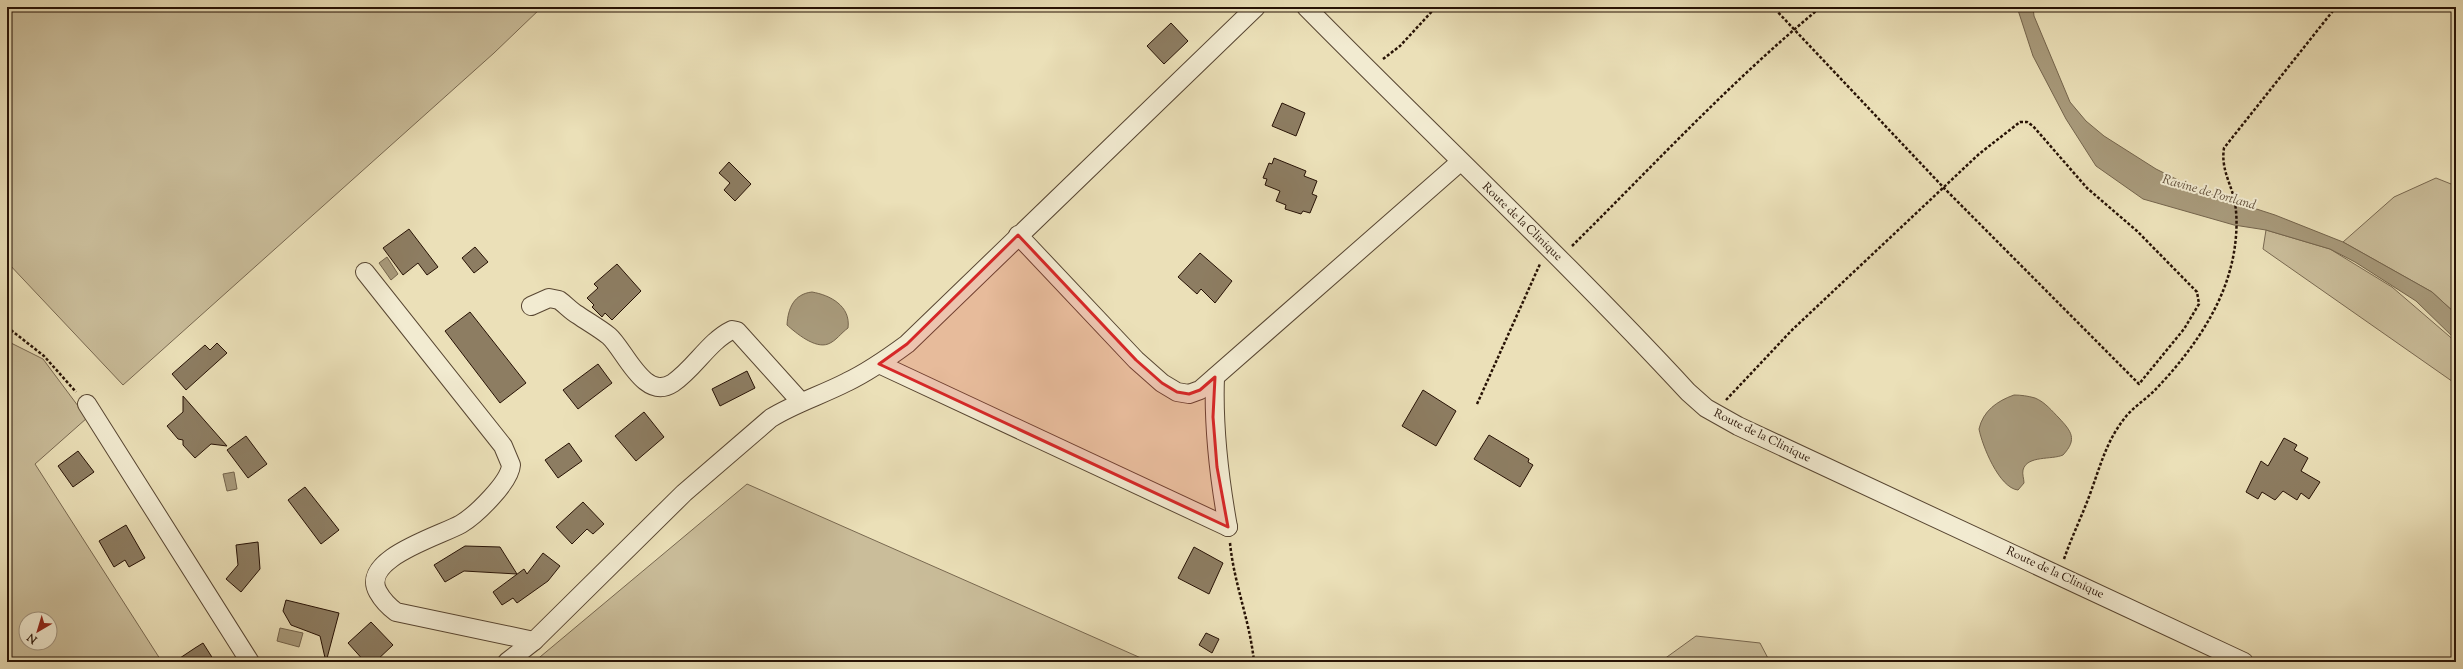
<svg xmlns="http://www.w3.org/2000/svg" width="2463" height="669" viewBox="0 0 2463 669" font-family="'Sorts Mill Goudy',serif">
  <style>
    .green { fill: #cabd9a; stroke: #786850; fill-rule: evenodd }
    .water { fill: #a89a7b; stroke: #74644c }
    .building { fill: #8d7d62; stroke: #271205 }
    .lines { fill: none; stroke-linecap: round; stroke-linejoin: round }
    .street-casing { stroke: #584632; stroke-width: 20 }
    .path { stroke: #271205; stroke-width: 2.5; stroke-dasharray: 3 2; stroke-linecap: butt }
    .street { stroke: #f2ebd1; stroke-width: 18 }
    .marked { fill: #d62828; fill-opacity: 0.2; stroke: #d62828; stroke-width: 3; stroke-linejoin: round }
    .labels { text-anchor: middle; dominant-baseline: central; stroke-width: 4; stroke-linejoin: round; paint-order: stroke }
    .street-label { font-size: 12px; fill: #271205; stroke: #f2ebd1 }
    .water-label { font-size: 13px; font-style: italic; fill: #614f3a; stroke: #f2ebd1 }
  </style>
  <rect width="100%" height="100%" fill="#ebe0b8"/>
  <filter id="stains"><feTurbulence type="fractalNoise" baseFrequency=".005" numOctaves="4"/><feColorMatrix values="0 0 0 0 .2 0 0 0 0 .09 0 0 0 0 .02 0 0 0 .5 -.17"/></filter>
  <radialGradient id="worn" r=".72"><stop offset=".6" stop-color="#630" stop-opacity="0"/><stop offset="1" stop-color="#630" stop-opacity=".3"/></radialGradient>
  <g class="green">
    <polygon points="7,7 542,7 494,53 123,385 7,262"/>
    <polygon points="2436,178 2456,186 2456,314 2432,292 2343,242 2394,197"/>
    <polygon points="2266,230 2330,249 2392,287 2456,342 2456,384 2263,249"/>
    <path d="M 7,341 L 43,359 L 87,418 L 35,464 L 162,662 L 7,662 ZM 26,619 L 50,619 L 50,643 L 26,643 Z"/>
    <polygon points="747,484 1150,662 534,662"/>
    <polygon points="1696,636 1760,643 1770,662 1660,662"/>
  </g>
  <g class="water">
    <polygon points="2017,7 2033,7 2034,16 2070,102 2086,121 2104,136 2156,169 2198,190 2275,215 2343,242 2432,292 2456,314 2456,340 2416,301 2355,262 2330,249 2266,230 2234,225 2143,199 2096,166 2066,119 2033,56"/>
    <polygon points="387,257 398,274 391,280 379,263"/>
    <path d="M 812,292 C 830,295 851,306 848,328 C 841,333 836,341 828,344 C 815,349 796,333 787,325 C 788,308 794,294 812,292 Z"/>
    <path d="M 2014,395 C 2021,395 2028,396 2035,398 C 2045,402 2052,411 2059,418 C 2071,431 2078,439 2063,455 C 2052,460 2027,455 2023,470 C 2022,474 2024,479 2024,483 L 2018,490 C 1999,488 1982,445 1979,429 C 1983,411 1997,401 2014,395 Z"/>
    <polygon points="234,472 237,489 227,491 223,474"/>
    <polygon points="280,628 303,633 299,647 277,641"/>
  </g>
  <g class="building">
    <polygon points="1171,23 1188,41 1164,64 1147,46"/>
    <polygon points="1282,103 1305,113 1296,136 1272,126"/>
    <polygon points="1274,158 1306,171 1304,176 1317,181 1312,194 1317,196 1310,213 1303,211 1301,214 1285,209 1286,205 1276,201 1280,191 1265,185 1267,179 1263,178 1269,163 1272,164"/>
    <polygon points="729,162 751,184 735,201 724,190 730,183 719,173"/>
    <polygon points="409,229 438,267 427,275 418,263 403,275 383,248"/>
    <polygon points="475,247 488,262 474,273 462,258"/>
    <polygon points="1200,253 1232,281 1215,303 1201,289 1197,294 1178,277"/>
    <polygon points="617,264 641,291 612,320 605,313 602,317 592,307 594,305 587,298 598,288 594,284"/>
    <polygon points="470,312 526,383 500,403 445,331"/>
    <polygon points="217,343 227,353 186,390 172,374 205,345 210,350"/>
    <polygon points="598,364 612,383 578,409 563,390"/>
    <polygon points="747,371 755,388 720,406 712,389"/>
    <polygon points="1423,390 1456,411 1436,446 1402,426"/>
    <polygon points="183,396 227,446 211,444 195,458 183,445 183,440 178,439 167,426 183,412"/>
    <polygon points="644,412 664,437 636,461 615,436"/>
    <polygon points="1489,435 1529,459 1528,462 1533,465 1520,487 1474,459"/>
    <polygon points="246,436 267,464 248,478 227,450"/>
    <polygon points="2284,438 2297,445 2294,450 2308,458 2301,471 2320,482 2309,499 2301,493 2297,500 2283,491 2275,500 2262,492 2258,499 2246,492 2261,461 2268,466"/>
    <polygon points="569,443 582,461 558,478 545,460"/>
    <polygon points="78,451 94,472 73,487 58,466"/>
    <polygon points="305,487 339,530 321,544 288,500"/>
    <polygon points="583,502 604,524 593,534 587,529 572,544 556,527"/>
    <polygon points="126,525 145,558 129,567 125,560 114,567 99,541"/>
    <polygon points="258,542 260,569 241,592 226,579 238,565 236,545"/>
    <polygon points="465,546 500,547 517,574 464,571 445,582 434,565"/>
    <polygon points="1194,547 1223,563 1209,594 1178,578"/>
    <polygon points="543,553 560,566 548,581 517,603 513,598 502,605 493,592 524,569 527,574"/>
    <polygon points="286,600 339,613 326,662 320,636 291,625 283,611"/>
    <polygon points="371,622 393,645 375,662 365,662 348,643"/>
    <polygon points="1206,633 1219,639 1212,653 1199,645"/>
    <polygon points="203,643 215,662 174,662 195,648"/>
  </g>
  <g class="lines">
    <defs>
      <g id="street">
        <path d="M 1306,7 C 1433,136 1565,259 1688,392 L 1706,408 L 1738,426 L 2244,662"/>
        <polyline points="1018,235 1136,360 1162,383 1177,392 1189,394 1200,390 1460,162"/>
        <path d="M 365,272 L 503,446 L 511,465 C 510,482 476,515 461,524 C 440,536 359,559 378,592 C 383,601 388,606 396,612 L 534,641"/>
        <path d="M 531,306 L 549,298 L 559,300 C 566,305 571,311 578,315 C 588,322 599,328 609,336 C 625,350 644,402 673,383 C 695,368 709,341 732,330 L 737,331 L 801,402"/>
        <polyline points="879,364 1228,527"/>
        <path d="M 1215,377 C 1213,429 1219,477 1228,527"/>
        <polyline points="87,404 250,662"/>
        <path d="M 507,662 L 534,641 L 684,493 L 771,418 C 795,403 822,395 847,382 C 868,372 888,358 907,344 L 1256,7"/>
      </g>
    </defs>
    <use href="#street" class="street-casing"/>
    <g class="path">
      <polyline points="1383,59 1400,46 1436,7"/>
      <path d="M 1572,246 C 1653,166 1732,80 1821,7"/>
      <polyline points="7,327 44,356 76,392"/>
      <polyline points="1726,400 1792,330 1979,154 2020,122 2027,122 2033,126 2087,188 2137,231 2197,292 2199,304 2184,329 2139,384 1944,188 1773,7"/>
      <polyline points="1477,404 1540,264"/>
      <path d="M 1230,543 C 1234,584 1250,621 1254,662"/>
      <path d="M 2064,559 C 2072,536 2082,516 2090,494 C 2100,467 2106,442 2124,419 C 2132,408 2145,400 2155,390 C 2186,358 2218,315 2230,270 C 2236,249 2239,220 2234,198 C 2229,180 2221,167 2224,148 L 2336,7"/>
    </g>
    <use href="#street" class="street"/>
  </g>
  <path class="marked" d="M 1018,235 L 1136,360 L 1162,383 L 1177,392 L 1189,394 L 1200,390 L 1215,377 L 1213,417 L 1217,467 L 1228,527 L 879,364 L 907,344 Z"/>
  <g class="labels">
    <g class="street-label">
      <text transform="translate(1522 222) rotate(44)">Route de la Clinique</text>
      <text transform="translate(1762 436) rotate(26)">Route de la Clinique</text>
      <text transform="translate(2055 573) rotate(25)">Route de la Clinique</text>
    </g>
    <g class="water-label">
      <text transform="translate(2209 193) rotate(16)">Ravine de Portland</text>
    </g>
  </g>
  <rect width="2463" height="669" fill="none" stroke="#ebe0b8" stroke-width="24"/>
  <rect x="8" y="8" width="2447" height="653" fill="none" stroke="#271205" stroke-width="2"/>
  <rect x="12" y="12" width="2439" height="645" fill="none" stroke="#271205"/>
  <g transform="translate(38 631) rotate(218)"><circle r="19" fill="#f2ebd1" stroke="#a1947f"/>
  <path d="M0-3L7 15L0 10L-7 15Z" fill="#8f2418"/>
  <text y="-6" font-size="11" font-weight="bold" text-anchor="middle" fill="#271205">N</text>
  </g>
  <rect width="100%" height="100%" filter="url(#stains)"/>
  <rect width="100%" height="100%" fill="url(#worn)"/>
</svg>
